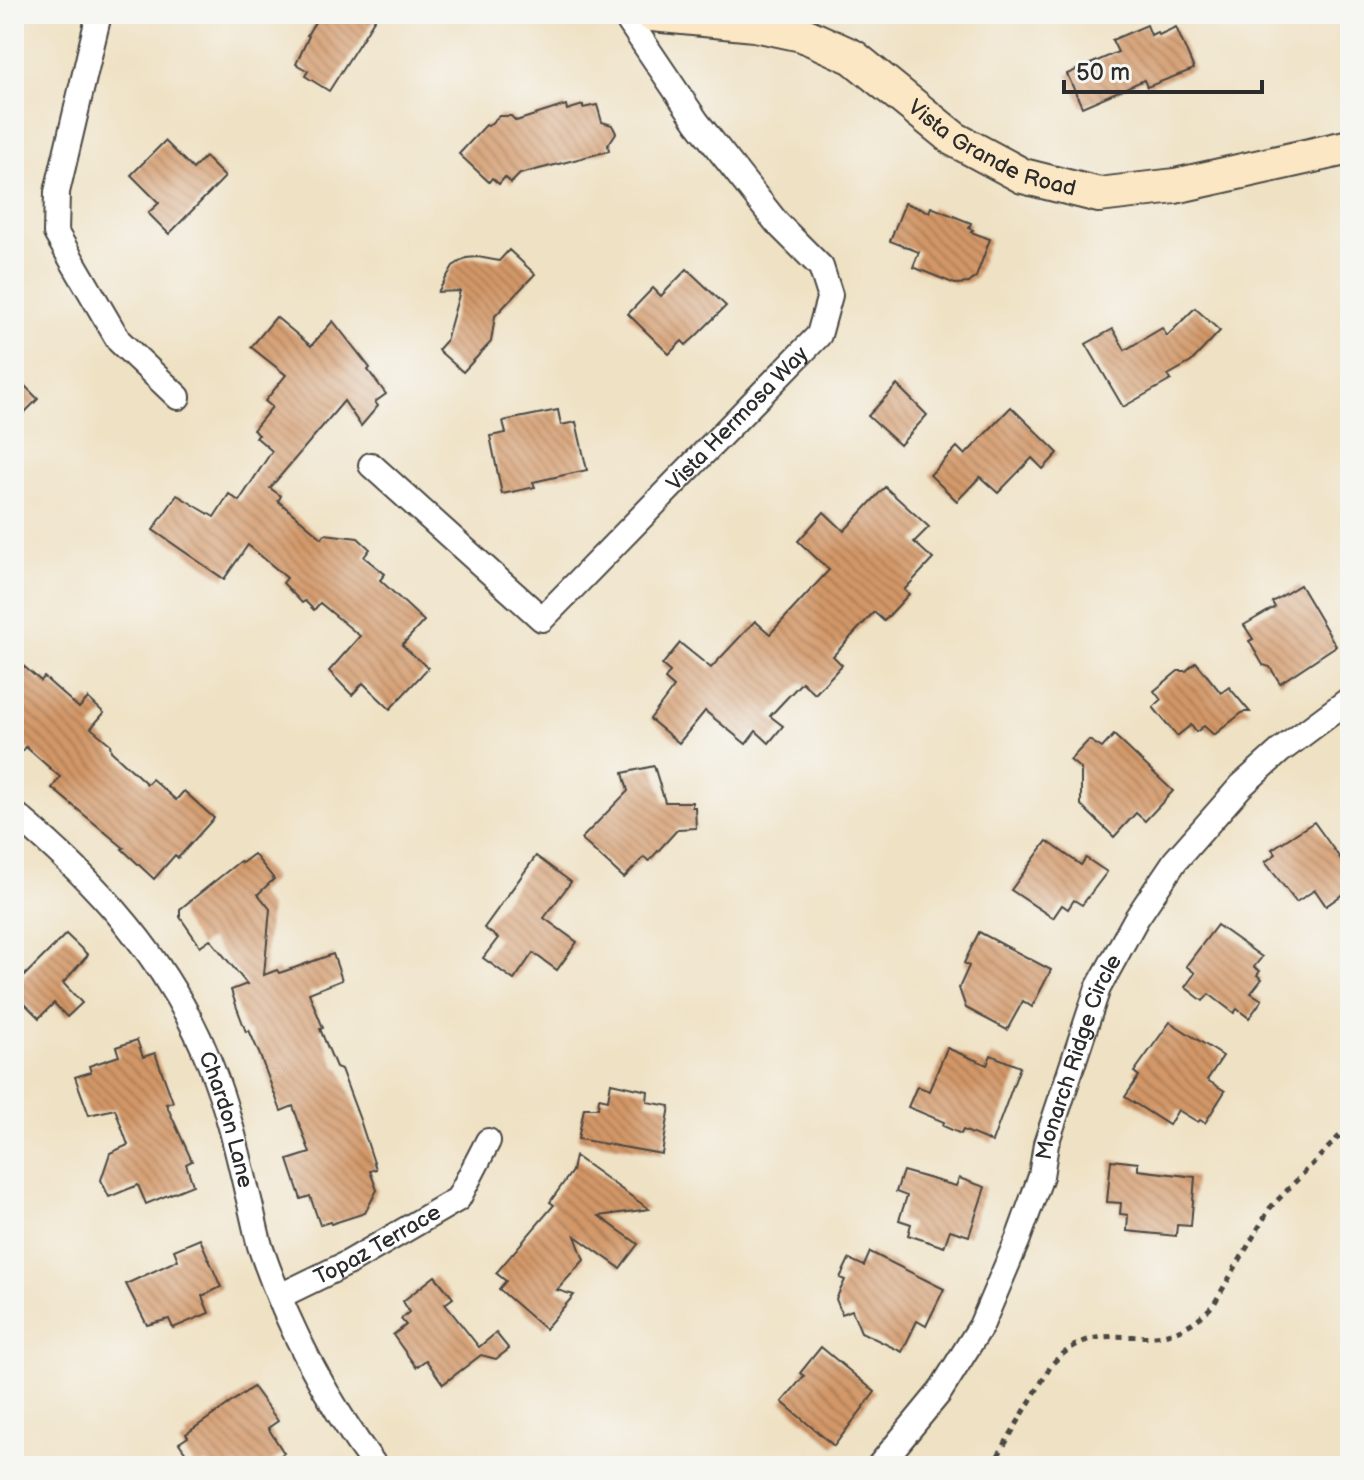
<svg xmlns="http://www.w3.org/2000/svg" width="1364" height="1480" viewBox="0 0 1364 1480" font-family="'Balsamiq Sans',sans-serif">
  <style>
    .building { fill: url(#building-back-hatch) }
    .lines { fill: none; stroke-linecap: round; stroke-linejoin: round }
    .street-casing { stroke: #484642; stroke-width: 28 }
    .secondary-casing { stroke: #484642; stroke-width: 38 }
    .path { stroke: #484642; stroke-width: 5; stroke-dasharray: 6 6; stroke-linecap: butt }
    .street { stroke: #fff; stroke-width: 24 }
    .secondary { stroke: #fbe7c3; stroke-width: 34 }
    .labels { text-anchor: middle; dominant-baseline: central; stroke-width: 6; stroke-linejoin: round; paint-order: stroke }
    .street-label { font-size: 22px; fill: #2b2b2b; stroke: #f6f6f2 }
  </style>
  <defs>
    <pattern id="building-back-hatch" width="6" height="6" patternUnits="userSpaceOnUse" patternTransform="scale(2)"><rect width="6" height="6" fill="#d39767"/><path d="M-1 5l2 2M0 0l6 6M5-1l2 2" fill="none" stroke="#ab7b55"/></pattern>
  </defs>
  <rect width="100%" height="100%" fill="#f6f6f2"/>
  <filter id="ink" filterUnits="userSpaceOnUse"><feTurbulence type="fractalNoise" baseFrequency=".0125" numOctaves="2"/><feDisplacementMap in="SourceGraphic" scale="16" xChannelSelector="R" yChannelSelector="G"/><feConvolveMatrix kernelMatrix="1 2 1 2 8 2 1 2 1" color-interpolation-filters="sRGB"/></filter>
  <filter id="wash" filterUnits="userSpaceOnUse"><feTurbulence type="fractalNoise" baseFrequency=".006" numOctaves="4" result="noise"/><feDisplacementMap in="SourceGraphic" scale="32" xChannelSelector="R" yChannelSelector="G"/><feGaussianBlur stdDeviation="1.8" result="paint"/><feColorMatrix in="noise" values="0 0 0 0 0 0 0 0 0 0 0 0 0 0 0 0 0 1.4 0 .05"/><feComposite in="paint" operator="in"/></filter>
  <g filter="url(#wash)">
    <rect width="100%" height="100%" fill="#efe1c3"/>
    <g id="blocks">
      <g class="building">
        <polygon points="320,14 378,14 329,91 305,76 308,71 296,64 309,36 307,35"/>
        <polygon points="1147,25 1151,35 1157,32 1159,35 1176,27 1194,69 1147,87 1144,80 1082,107 1067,74 1118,52 1112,40"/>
        <polygon points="566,105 567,110 583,105 583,108 597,105 602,122 612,125 616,133 608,145 609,151 520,174 511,183 505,177 499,184 492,178 489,182 459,154 486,125 488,126 499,116 511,116 516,121"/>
        <polygon points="165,141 193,169 205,157 225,177 169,234 148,213 159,203 131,175"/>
        <polygon points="905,203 929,212 931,207 971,223 969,228 973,230 971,232 990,239 976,277 969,283 955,284 913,267 919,252 890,241"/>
        <polygon points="509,250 535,274 495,316 491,342 463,372 438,350 446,341 460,291 438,292 453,266 466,258 478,257 499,261"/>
        <polygon points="687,269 726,306 696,336 686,345 682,341 669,354 628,314 653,288 661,296"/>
        <polygon points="1195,308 1220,331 1191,362 1168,375 1171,380 1123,407 1086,344 1113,329 1125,350 1162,328 1167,336"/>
        <polygon points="276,317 311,346 333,321 370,368 368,370 386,394 375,402 378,406 361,426 344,401 270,488 281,496 278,501 322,538 325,534 358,538 370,549 364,557 385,574 380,580 424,621 402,645 428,668 390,709 363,683 352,695 329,671 360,636 320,603 314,610 305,601 302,603 283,583 287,578 248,545 224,579 153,530 177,495 214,517 229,494 239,501 272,451 256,437 259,435 253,430 272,407 265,401 286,375 251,347"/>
        <polygon points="14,375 38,399 14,423"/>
        <polygon points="897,385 927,415 900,445 868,416"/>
        <polygon points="1011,407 1058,453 1043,469 1032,458 998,493 980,477 957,501 930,475 957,447 965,455"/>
        <polygon points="558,410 561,425 576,422 587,470 533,482 535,487 502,494 490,436 506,433 503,421"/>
        <polygon points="885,487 929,527 914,542 933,559 904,590 909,594 884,621 874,612 833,656 842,665 815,694 802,682 770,716 783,726 769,743 756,731 746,744 705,711 679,743 650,719 674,687 665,679 670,672 662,665 680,643 711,668 755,621 770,634 829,570 798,541 824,512 844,531"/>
        <polygon points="1300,585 1336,646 1280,683 1270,667 1263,665 1249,641 1253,639 1244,625 1275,607 1272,602"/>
        <polygon points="14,658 41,681 44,677 79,708 88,698 104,713 91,728 110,744 111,751 147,784 152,779 176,800 184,791 214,818 178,858 175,855 154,879 122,849 124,848 52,788 60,777 26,747 14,760"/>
        <polygon points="1196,662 1221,693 1229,687 1250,712 1243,712 1214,735 1204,726 1196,732 1191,725 1177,736 1153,707 1161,700 1154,691 1178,671 1186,671"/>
        <polygon points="1114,735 1173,791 1145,821 1136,813 1114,837 1081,805 1081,769 1070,760 1089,740 1102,748"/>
        <polygon points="654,766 665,802 692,802 692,807 695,807 696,828 678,829 649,861 644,857 624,878 581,839 628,791 623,773"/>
        <polygon points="1314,822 1350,872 1350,889 1326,906 1315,890 1296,902 1265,862 1276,854 1272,849"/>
        <polygon points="1047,841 1081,865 1086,858 1107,872 1082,905 1074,900 1068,909 1062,905 1053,918 1011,890"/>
        <polygon points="254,854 274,879 258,894 270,909 264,975 277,970 279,973 294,968 333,954 342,980 309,993 323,1028 320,1029 336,1067 341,1069 360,1120 376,1169 370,1171 377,1190 365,1213 331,1224 330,1222 320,1225 310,1196 301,1199 288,1160 310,1153 293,1106 281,1111 259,1053 249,1030 246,1032 237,1008 231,990 247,984 210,939 200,946 180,917 180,909 240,861 242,863"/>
        <polygon points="536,856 571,882 544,918 577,942 557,970 533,953 514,980 483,958 498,938 484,928"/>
        <polygon points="1217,925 1262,957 1254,967 1260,971 1257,975 1262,979 1251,993 1262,1000 1249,1018 1237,1009 1234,1013 1209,994 1203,1001 1185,987 1195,973 1186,966"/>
        <polygon points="979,932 1051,970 1032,1007 1023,1001 1007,1030 966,1008 959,988 969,966 964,963"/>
        <polygon points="66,934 88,955 63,983 82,1003 67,1017 54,1003 39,1018 15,994 17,983"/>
        <polygon points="1170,1022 1223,1056 1207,1080 1225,1091 1205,1123 1200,1120 1198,1122 1178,1110 1169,1125 1125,1097 1139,1076 1134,1072"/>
        <polygon points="137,1040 143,1057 155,1053 173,1102 166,1104 192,1161 186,1164 193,1185 146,1204 138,1185 109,1197 101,1180 110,1153 128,1145 115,1109 89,1115 75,1077 91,1072 89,1066 119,1056 116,1047"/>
        <polygon points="947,1048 987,1065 991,1055 1020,1067 992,1142 963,1130 961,1134 943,1126 944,1122 908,1107 917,1086 929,1091"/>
        <polygon points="611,1083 648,1091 647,1102 670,1106 662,1154 578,1139 584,1108 598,1108 599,1098 608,1100"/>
        <polygon points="575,1156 649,1209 599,1216 638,1244 620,1268 575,1236 584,1260 557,1290 574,1295 545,1329 499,1289 506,1281 496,1273 554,1205 550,1202 572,1171"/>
        <polygon points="1111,1160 1138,1163 1138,1170 1195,1177 1191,1226 1177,1225 1176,1236 1127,1231 1128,1215 1120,1214 1121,1203 1107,1202"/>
        <polygon points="903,1171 956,1186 959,1178 985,1187 969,1236 950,1230 944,1247 908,1235 911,1224 899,1220 907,1196 896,1192"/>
        <polygon points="200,1239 221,1287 202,1296 209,1313 173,1328 169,1319 147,1325 126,1284 178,1260 174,1250"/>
        <polygon points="870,1252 944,1289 926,1326 917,1321 902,1352 861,1332 852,1310 842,1314 836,1299 845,1280 840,1278 849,1259 864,1266"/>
        <polygon points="435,1276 453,1298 445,1304 479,1347 496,1333 509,1349 496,1359 481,1355 443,1384 426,1360 416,1367 393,1335 406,1325 401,1319 409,1312 403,1301"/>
        <polygon points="821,1347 875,1392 834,1446 782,1402 804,1376 800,1373"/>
        <polygon points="253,1387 278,1421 268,1428 284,1453 266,1466 208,1466 206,1463 195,1466 179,1443 188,1437 186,1434"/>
      </g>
    </g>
  </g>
  <g filter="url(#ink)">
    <use href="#blocks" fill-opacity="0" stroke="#484642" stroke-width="2"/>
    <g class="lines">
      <defs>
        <g id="street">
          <polyline points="99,14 57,192 56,233 119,341 178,397"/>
          <path id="s1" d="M 371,465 L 542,619 L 819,335 L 830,295 L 821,267 L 777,223 L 697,122 L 624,14"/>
          <path id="s2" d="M 14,813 C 97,882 170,962 210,1064 C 227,1106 237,1149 247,1192 C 252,1210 255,1228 260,1246 C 286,1323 326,1401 375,1466"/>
          <path id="s3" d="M 280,1296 L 348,1263 L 458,1199 L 488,1141"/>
          <path id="s4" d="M 879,1466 L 939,1393 L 981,1326 L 1018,1239 L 1041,1176 L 1046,1144 L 1098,988 L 1136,919 L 1175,861 L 1241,786 L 1280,751 L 1350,699"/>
        </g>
        <g id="secondary">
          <path id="s5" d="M 652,14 L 755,24 L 802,34 L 853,57 L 954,139 L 1023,176 L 1099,195 L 1175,186 L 1350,147"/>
        </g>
      </defs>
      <use href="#street" class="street-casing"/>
      <use href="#secondary" class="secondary-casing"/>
      <path class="path" d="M 992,1466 L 1052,1364 C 1088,1327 1111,1339 1155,1336 C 1177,1335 1200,1320 1214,1304 L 1270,1208 L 1350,1125"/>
      <use href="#street" class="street"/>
      <use href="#secondary" class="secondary"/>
    </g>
  </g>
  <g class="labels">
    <g class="street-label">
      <text stroke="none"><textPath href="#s5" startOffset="376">Vista Grande Road</textPath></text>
      <text stroke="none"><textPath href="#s1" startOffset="510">Vista Hermosa Way</textPath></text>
      <text stroke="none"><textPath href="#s4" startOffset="460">Monarch Ridge Circle</textPath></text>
      <text stroke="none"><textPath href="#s2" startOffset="380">Chardon Lane</textPath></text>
      <text stroke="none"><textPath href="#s3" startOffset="110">Topaz Terrace</textPath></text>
    </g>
  </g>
  <rect width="1364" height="1480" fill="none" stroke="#f6f6f2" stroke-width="48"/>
  <path d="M1064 80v12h198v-12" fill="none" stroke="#2b2b2b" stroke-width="4"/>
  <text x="1076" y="80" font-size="24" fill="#2b2b2b" stroke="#f6f6f2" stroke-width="6" paint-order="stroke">50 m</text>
</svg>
